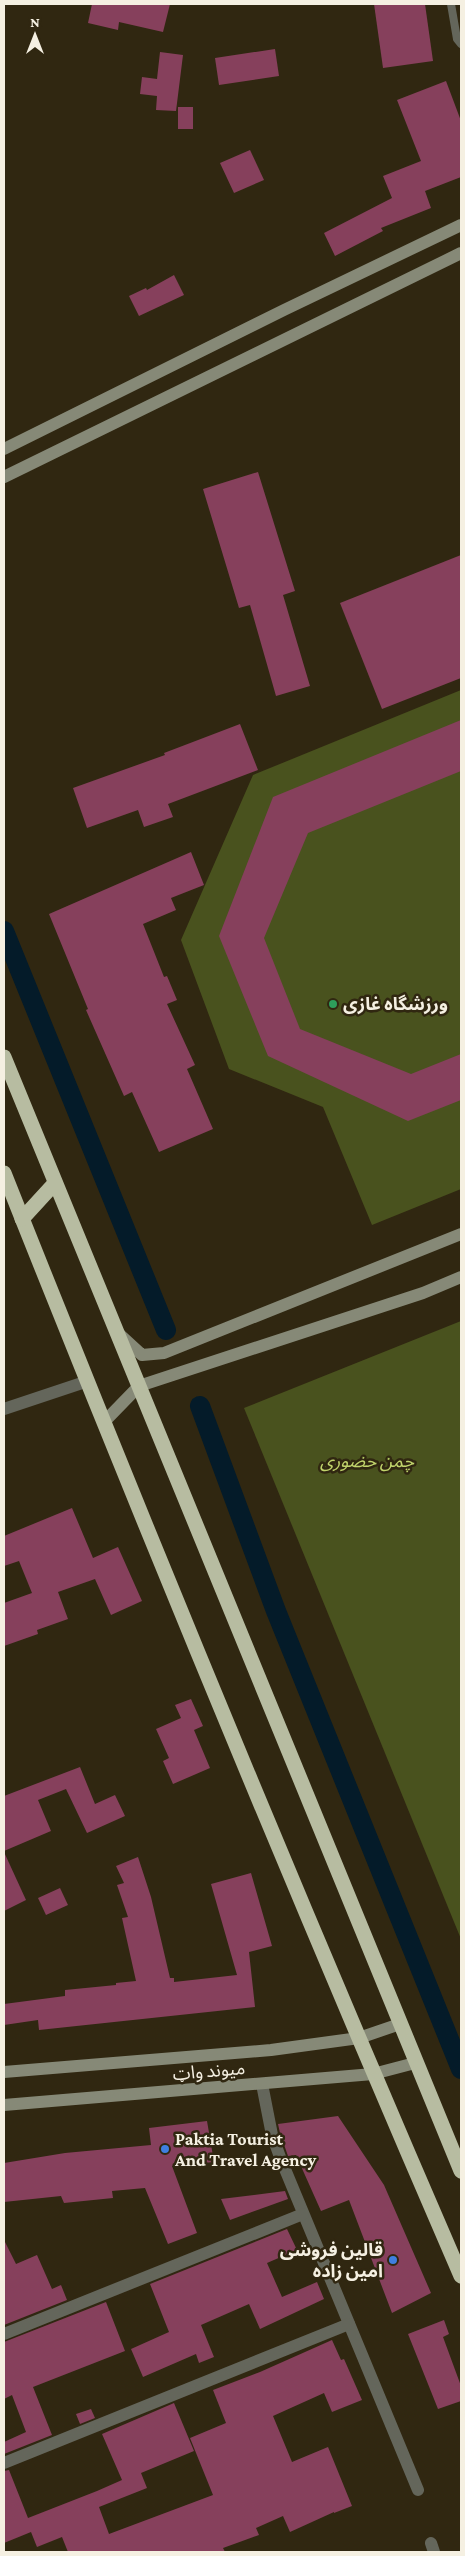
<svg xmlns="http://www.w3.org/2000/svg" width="465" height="2556" viewBox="0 0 465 2556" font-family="'Crimson Pro','Noto Sans Arabic',serif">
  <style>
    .green { fill: #49521e }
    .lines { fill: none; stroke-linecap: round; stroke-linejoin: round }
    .canal { stroke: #041b29; stroke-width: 20 }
    .building { fill: #86405c }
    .lane { stroke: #64665b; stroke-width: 8 }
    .street { stroke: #64665b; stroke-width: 12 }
    .secondary { stroke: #868977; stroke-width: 12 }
    .highway { stroke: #b7bca1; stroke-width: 15 }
    .leisure-dot { fill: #2e9e5b; stroke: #302711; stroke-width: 2 }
    .shop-dot { fill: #3f7fe0; stroke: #302711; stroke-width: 2 }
    .labels { text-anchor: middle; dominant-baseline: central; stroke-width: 5; stroke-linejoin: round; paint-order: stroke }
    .poi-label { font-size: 18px; font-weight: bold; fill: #f5f0e2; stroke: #302711; text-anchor: start }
    .park-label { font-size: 18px; font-style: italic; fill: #c1d46c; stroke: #302711 }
    .street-label { font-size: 18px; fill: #f5f0e2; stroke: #302711 }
  </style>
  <rect width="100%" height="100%" fill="#302711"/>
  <g class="green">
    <polygon points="461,690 461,1189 372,1225 323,1107 229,1069 181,940 253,775"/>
    <polygon points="461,1321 461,1939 244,1408"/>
  </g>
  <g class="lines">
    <g class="canal">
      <polyline points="4,931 166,1330"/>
      <polyline points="200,1406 276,1611 461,2069"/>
    </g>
  </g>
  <g class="building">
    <polygon points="92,4 170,4 163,32 119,22 118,30 88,23"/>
    <polygon points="374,4 425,4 433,61 383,68"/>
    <polygon points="275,49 279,76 219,85 215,58"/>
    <polygon points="160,52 183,55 176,111 156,110 157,96 140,94 142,77 157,79"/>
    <polygon points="446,81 461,121 461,177 425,191 431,208 381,228 383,231 335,256 324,233 392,198 383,176 421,161 397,100"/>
    <rect x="178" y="107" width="15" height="22"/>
    <polygon points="250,150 264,180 234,193 220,163"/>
    <polygon points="174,275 184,295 139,316 129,296 146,288 147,290"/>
    <polygon points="258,472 295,591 283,595 310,686 276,696 250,605 239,608 203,489"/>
    <polygon points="461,555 461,678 382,709 340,603"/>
    <polygon points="461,720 461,771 308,833 264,938 300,1029 411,1074 461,1054 461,1100 408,1121 268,1056 219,936 273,797"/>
    <polygon points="240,724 258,770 168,804 173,817 144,827 138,810 87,828 73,788 165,755 164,753"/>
    <polygon points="191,852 204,885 171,898 176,910 143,924 164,977 167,976 177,1000 167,1004 195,1065 187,1069 213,1129 159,1152 132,1092 124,1096 86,1010 88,1009 49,914"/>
    <polygon points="72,1508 93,1558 118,1547 142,1601 111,1615 95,1579 58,1592 68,1619 37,1630 38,1634 4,1646 4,1603 32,1593 19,1561 4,1566 4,1536"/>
    <polygon points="191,1699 203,1726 194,1730 210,1768 173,1784 163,1761 169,1758 156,1729 181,1718 175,1705"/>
    <polygon points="80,1767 95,1804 115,1795 125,1816 87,1833 66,1789 38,1800 51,1831 4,1851 4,1796"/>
    <polygon points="4,1852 26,1900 4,1911"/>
    <polygon points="138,1857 151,1897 170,1978 174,1978 174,1982 237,1975 211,1884 251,1873 272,1946 249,1952 255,2007 39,2030 38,2020 4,2025 4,2004 65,1996 65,1990 116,1985 116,1983 136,1981 122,1918 128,1917 117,1885 124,1883 116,1866"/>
    <polygon points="60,1888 68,1905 46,1915 38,1898"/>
    <polygon points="338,2116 384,2185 431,2293 392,2313 349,2200 321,2211 296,2155 288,2156 280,2133 278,2124"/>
    <polygon points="207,2121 214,2162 172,2166 197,2233 168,2244 145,2188 112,2191 113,2198 64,2203 61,2196 4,2202 4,2163 65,2153 151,2145 149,2128"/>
    <polygon points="285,2191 288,2199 230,2220 221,2199"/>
    <polygon points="287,2229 297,2250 267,2263 282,2297 317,2282 324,2299 260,2329 249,2304 201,2325 214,2357 199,2363 196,2354 143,2377 131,2349 169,2332 150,2284"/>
    <polygon points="4,2240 16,2264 37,2255 52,2289 61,2285 67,2300 4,2325"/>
    <polygon points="106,2302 125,2351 33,2387 52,2435 4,2454 4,2442 26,2432 12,2395 4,2399 4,2342"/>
    <polygon points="444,2320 449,2334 443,2337 461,2386 461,2401 438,2409 408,2334"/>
    <polygon points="332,2340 341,2360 344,2359 362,2400 332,2412 324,2393 273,2416 292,2462 328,2447 352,2506 334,2513 334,2512 290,2532 283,2516 256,2528 259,2535 223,2548 225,2552 68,2552 62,2537 37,2547 31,2532 4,2543 4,2471 9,2470 28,2518 97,2491 122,2480 102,2434 174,2403 194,2451 141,2473 147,2488 99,2507 109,2534 213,2495 190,2438 226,2423 213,2390 260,2372"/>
    <polygon points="91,2409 95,2418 80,2424 76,2414"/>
  </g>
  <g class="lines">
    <polyline class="lane" points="451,4 457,39 461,44"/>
    <g class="street">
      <polyline points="4,1409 88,1381"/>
      <polyline points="262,2084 272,2135 280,2157 418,2490"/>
      <polyline points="4,2334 303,2214"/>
      <polyline points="4,2463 349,2324"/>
      <polyline points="431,2543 434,2552"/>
    </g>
    <g class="secondary">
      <polyline points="4,449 284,310 461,225"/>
      <polyline points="4,477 461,253"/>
      <polyline points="118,1333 142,1355 164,1353 461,1234"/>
      <polyline points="104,1422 139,1386 423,1293 461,1277"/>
      <polyline points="4,2072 271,2050 359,2038 400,2024"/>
      <polyline points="4,2105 373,2074 415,2063"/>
    </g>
    <g class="highway">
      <polyline points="4,1057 461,2171"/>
      <path d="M 4,1173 C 151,1543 303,1911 461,2276"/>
      <polyline points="22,1219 55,1183"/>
    </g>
  </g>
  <circle class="leisure-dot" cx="333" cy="1004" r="5"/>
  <g class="shop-dot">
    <circle cx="165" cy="2149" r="5"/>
    <circle cx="393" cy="2260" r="5"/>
  </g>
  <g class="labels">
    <g class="poi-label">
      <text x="343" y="1004">ورزشگاه غازی</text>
      <text x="175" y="2139">Paktia Tourist<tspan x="175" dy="21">And Travel Agency</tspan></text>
      <text x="383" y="2250" text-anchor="end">قالین فروشی<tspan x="383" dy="21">امین زاده</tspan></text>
    </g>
    <g class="park-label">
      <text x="367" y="1461">چمن حضوری</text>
    </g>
    <g class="street-label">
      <text transform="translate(209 2071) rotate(-5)">میوند واټ</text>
    </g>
  </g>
  <rect width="465" height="2556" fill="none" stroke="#f5f0e2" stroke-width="10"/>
  <g transform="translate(35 35)" stroke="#302711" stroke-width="4" paint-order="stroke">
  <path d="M0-4L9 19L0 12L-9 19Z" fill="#f5f0e2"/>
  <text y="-8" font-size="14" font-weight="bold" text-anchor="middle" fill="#f5f0e2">N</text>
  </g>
</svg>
